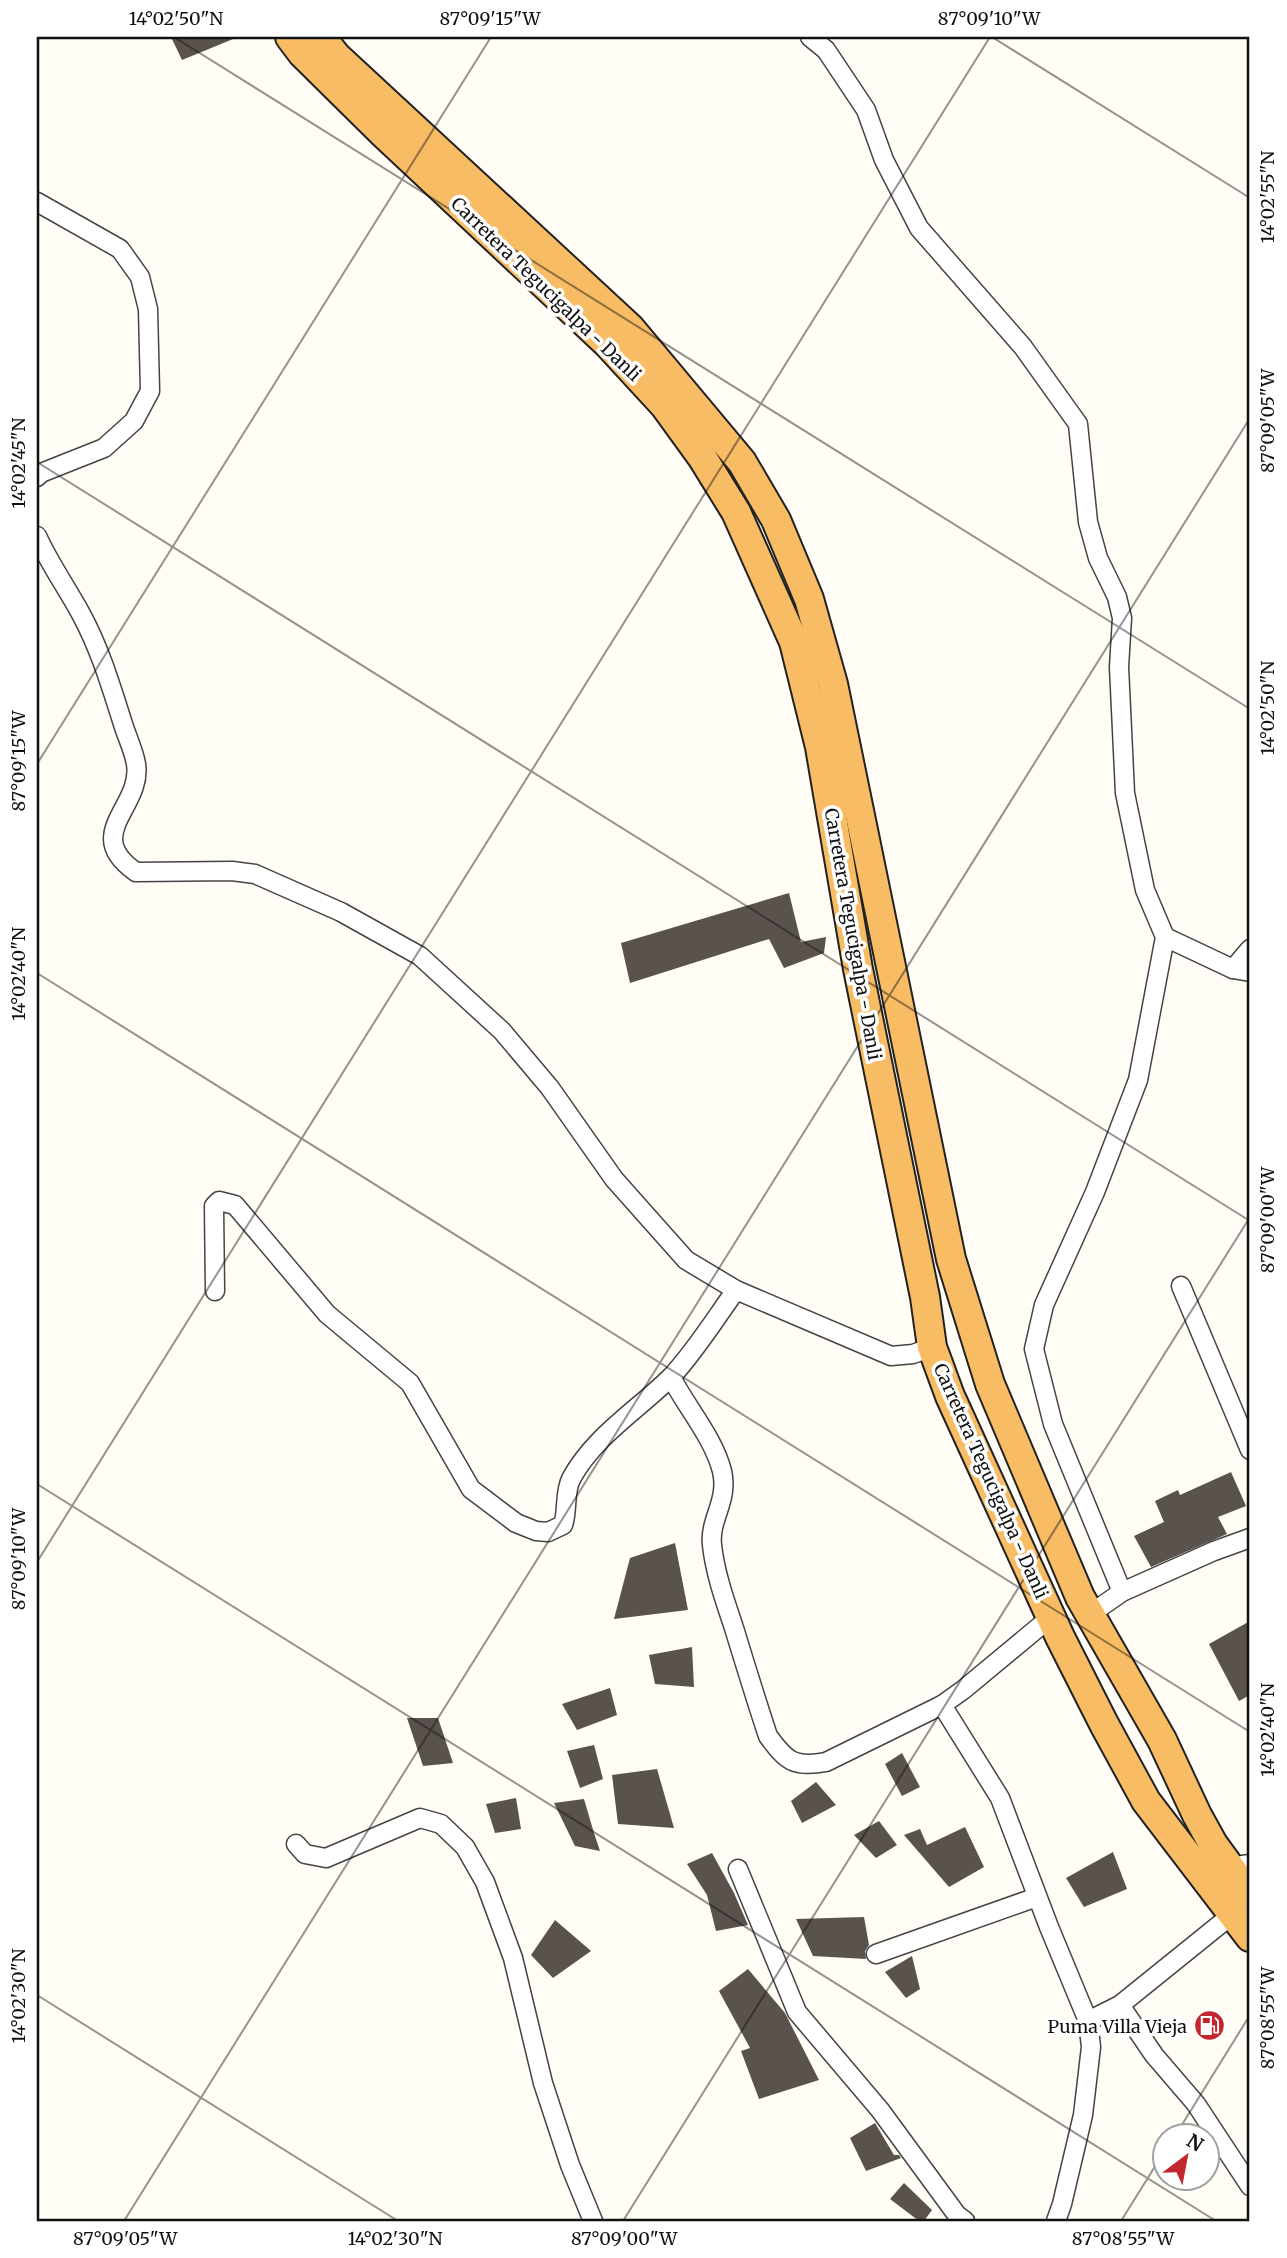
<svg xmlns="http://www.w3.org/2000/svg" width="1287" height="2258" viewBox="0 0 1287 2258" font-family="Merriweather,serif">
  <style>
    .building { fill: #5a524d }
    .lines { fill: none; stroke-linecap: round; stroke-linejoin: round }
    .minor-casing { stroke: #444; stroke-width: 21 }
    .trunk-casing { stroke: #222; stroke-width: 32 }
    .minor { stroke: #fff; stroke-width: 18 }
    .trunk { stroke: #f7bc64; stroke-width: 28 }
    .ticks { fill: none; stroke: #111; stroke-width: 2; stroke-opacity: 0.45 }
    .labels { text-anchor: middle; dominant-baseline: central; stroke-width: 7; stroke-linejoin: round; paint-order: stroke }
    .street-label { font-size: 18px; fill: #111; stroke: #fff }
    .poi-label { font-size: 18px; fill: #111; stroke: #fff; text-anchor: end }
    .neatline { fill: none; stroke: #111; stroke-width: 2.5 }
    .ticks-label { font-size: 18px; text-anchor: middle; fill: #111 }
  </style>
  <rect width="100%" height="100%" fill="#fffdf5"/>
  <g class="building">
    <polygon points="171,37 238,37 182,60"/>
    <polygon points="789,893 801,942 826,937 824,953 784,968 769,939 630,983 621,943"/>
    <polygon points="1231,1472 1246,1506 1218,1517 1227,1534 1151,1567 1134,1536 1164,1522 1155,1501 1178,1490 1180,1495"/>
    <polygon points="675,1543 688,1610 614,1619 630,1558"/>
    <polygon points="1250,1621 1250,1695 1239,1701 1209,1644"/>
    <polygon points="692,1647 694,1687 655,1684 649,1655"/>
    <polygon points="610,1688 617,1715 577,1730 562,1704"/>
    <polygon points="407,1718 438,1718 453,1763 423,1766"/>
    <polygon points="594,1745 603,1779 580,1788 567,1751"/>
    <polygon points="902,1753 920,1787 902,1796 885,1764"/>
    <polygon points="657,1769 674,1828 618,1824 612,1775"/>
    <polygon points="816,1782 836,1805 802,1823 791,1801"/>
    <polygon points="516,1798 521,1829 495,1833 486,1804"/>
    <polygon points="584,1799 594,1833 600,1851 575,1846 554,1803"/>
    <polygon points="879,1821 897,1845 876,1858 854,1835"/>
    <polygon points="965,1827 984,1867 949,1887 904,1835 920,1829 927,1845"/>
    <polygon points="1113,1852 1127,1889 1084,1907 1066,1878"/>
    <polygon points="712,1853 734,1893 748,1925 716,1931 707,1895 687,1864"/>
    <polygon points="864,1917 869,1945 865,1951 866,1959 813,1956 796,1919"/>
    <polygon points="555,1920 591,1951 553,1978 531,1955"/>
    <polygon points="912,1956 920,1989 906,1998 885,1972"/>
    <polygon points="748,1969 785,2013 819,2080 759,2099 741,2051 750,2048 719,1991"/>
    <polygon points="875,2123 894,2155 899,2155 901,2158 866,2171 850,2138"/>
    <polygon points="904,2183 932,2210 924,2221 919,2221 890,2199"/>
  </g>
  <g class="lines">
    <defs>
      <g id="minor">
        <polyline points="810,37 826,50 866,110 884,160 919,228 1023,347 1078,424 1088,522 1098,558 1117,597 1122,618 1119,667 1125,793 1145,890 1165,937 1138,1080 1095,1192 1044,1305 1034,1349 1053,1424 1122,1592"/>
        <polyline points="37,202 120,249 140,277 148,309 150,391 134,421 104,448 41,473 37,477"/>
        <path d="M 37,536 C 49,563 67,588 81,614 C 100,649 111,686 123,724 C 127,737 134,751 136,764 C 143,807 81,834 136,872 L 232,871 L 255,874 L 341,912 L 420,956 L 502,1031 L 550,1088 L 614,1179 L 686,1260 L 736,1290 L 891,1356 L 913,1354 L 932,1347"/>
        <polyline points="1165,937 1233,969 1250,972"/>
        <polyline points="1233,969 1250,949"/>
        <polyline points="1181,1286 1250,1450"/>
        <path d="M 215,1291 L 214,1206 L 219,1201 L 235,1205 L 327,1314 L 410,1383 L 471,1489 L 516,1523 L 536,1531 L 548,1532 L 563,1525 C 568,1511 564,1493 571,1479 C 594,1436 639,1409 672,1376 C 696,1350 715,1319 736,1290"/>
        <path d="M 671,1377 C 687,1408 713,1437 722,1471 C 729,1501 709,1519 712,1545 C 715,1573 725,1601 734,1628 C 745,1664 756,1700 768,1736 C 786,1761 794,1768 826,1762 L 942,1705 L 963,1690 L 1051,1617"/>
        <polyline points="1089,1615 1122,1592 1214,1551 1250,1538"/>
        <polyline points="942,1705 1000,1798 1049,1927 1088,2021 1091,2047 1083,2115 1062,2204 1056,2221"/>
        <polyline points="296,1844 305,1854 326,1858 420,1818 441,1824 465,1847 485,1882 513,1958 543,2083 570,2165 593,2221"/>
        <polyline points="1228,1867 1250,1864"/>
        <polyline points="738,1869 797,2012 880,2110 957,2215 965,2221"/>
        <polyline points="876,1954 1037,1897"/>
        <polyline points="1120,2005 1154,2055 1196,2104 1250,2186"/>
        <polyline points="1088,2021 1120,2005 1239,1909"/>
      </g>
      <g id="trunk">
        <polyline points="290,37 302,53 383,133 607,343 665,406 702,457 736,512 794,642 820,747 858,969 925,1297 932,1347 950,1396 1060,1637 1104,1724 1146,1801 1250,1937"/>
        <polyline points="321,37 336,56 630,328 742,462 776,520 809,599 833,684 951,1259 990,1384 1080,1597 1162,1740 1197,1815 1213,1844 1250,1895"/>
      </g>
    </defs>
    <use href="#minor" class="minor-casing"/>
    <use href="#trunk" class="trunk-casing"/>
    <use href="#minor" class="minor"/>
    <use href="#trunk" class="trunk"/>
  </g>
  <path class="ticks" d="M 174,37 L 1250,709M 992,37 L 1250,198M 37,462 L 1250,1221M 37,764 L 491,37M 37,973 L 1250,1732M 37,1484 L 1216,2221M 37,1562 L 990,37M 37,1995 L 398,2221M 1175,2136 L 1250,2015M 124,2221 L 1250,418M 623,2221 L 1250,1217M 1121,2221 L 1164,2152"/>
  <defs>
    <symbol id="fuel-disc" viewBox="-11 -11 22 22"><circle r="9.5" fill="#c4262e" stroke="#fff"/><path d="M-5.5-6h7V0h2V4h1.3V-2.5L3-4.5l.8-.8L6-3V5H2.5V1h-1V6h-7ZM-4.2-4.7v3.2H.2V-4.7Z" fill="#fff"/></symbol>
  </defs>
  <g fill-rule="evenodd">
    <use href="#fuel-disc" x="1192" y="2008" width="35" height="35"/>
  </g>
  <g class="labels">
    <g class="street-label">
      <text transform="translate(546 289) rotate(44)">Carretera Tegucigalpa - Danli</text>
      <text transform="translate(853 934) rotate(80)">Carretera Tegucigalpa - Danli</text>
      <text transform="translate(991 1481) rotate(66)">Carretera Tegucigalpa - Danli</text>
    </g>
    <g class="poi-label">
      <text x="1187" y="2026">Puma Villa Vieja</text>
    </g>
  </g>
  <rect width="1287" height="2258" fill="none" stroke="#ffffff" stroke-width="77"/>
  <g transform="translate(1186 2157) rotate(32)"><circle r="33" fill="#ffffff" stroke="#a0a0a0" stroke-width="2"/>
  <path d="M0-5L12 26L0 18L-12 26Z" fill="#c4262e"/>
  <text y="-10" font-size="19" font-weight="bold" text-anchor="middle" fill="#111111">N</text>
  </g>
  <rect x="38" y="38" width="1210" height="2182" class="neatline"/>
  <g class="ticks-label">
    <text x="176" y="25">14°02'50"N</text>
    <text x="490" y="25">87°09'15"W</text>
    <text x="989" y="25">87°09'10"W</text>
    <text transform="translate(1268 197) rotate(-90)" y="6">14°02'55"N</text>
    <text transform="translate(1268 421) rotate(-90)" y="6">87°09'05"W</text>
    <text transform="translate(19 463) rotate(-90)" y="6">14°02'45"N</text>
    <text transform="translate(1268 708) rotate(-90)" y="6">14°02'50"N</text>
    <text transform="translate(19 761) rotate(-90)" y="6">87°09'15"W</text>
    <text transform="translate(19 974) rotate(-90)" y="6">14°02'40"N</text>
    <text transform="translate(1268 1220) rotate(-90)" y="6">87°09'00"W</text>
    <text transform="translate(19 1559) rotate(-90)" y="6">87°09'10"W</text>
    <text transform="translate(1268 1730) rotate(-90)" y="6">14°02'40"N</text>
    <text transform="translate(19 1996) rotate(-90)" y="6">14°02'30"N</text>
    <text transform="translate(1268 2018) rotate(-90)" y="6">87°08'55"W</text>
    <text x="125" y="2245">87°09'05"W</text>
    <text x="395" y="2245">14°02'30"N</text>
    <text x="624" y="2245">87°09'00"W</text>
    <text x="1123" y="2245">87°08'55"W</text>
  </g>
</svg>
